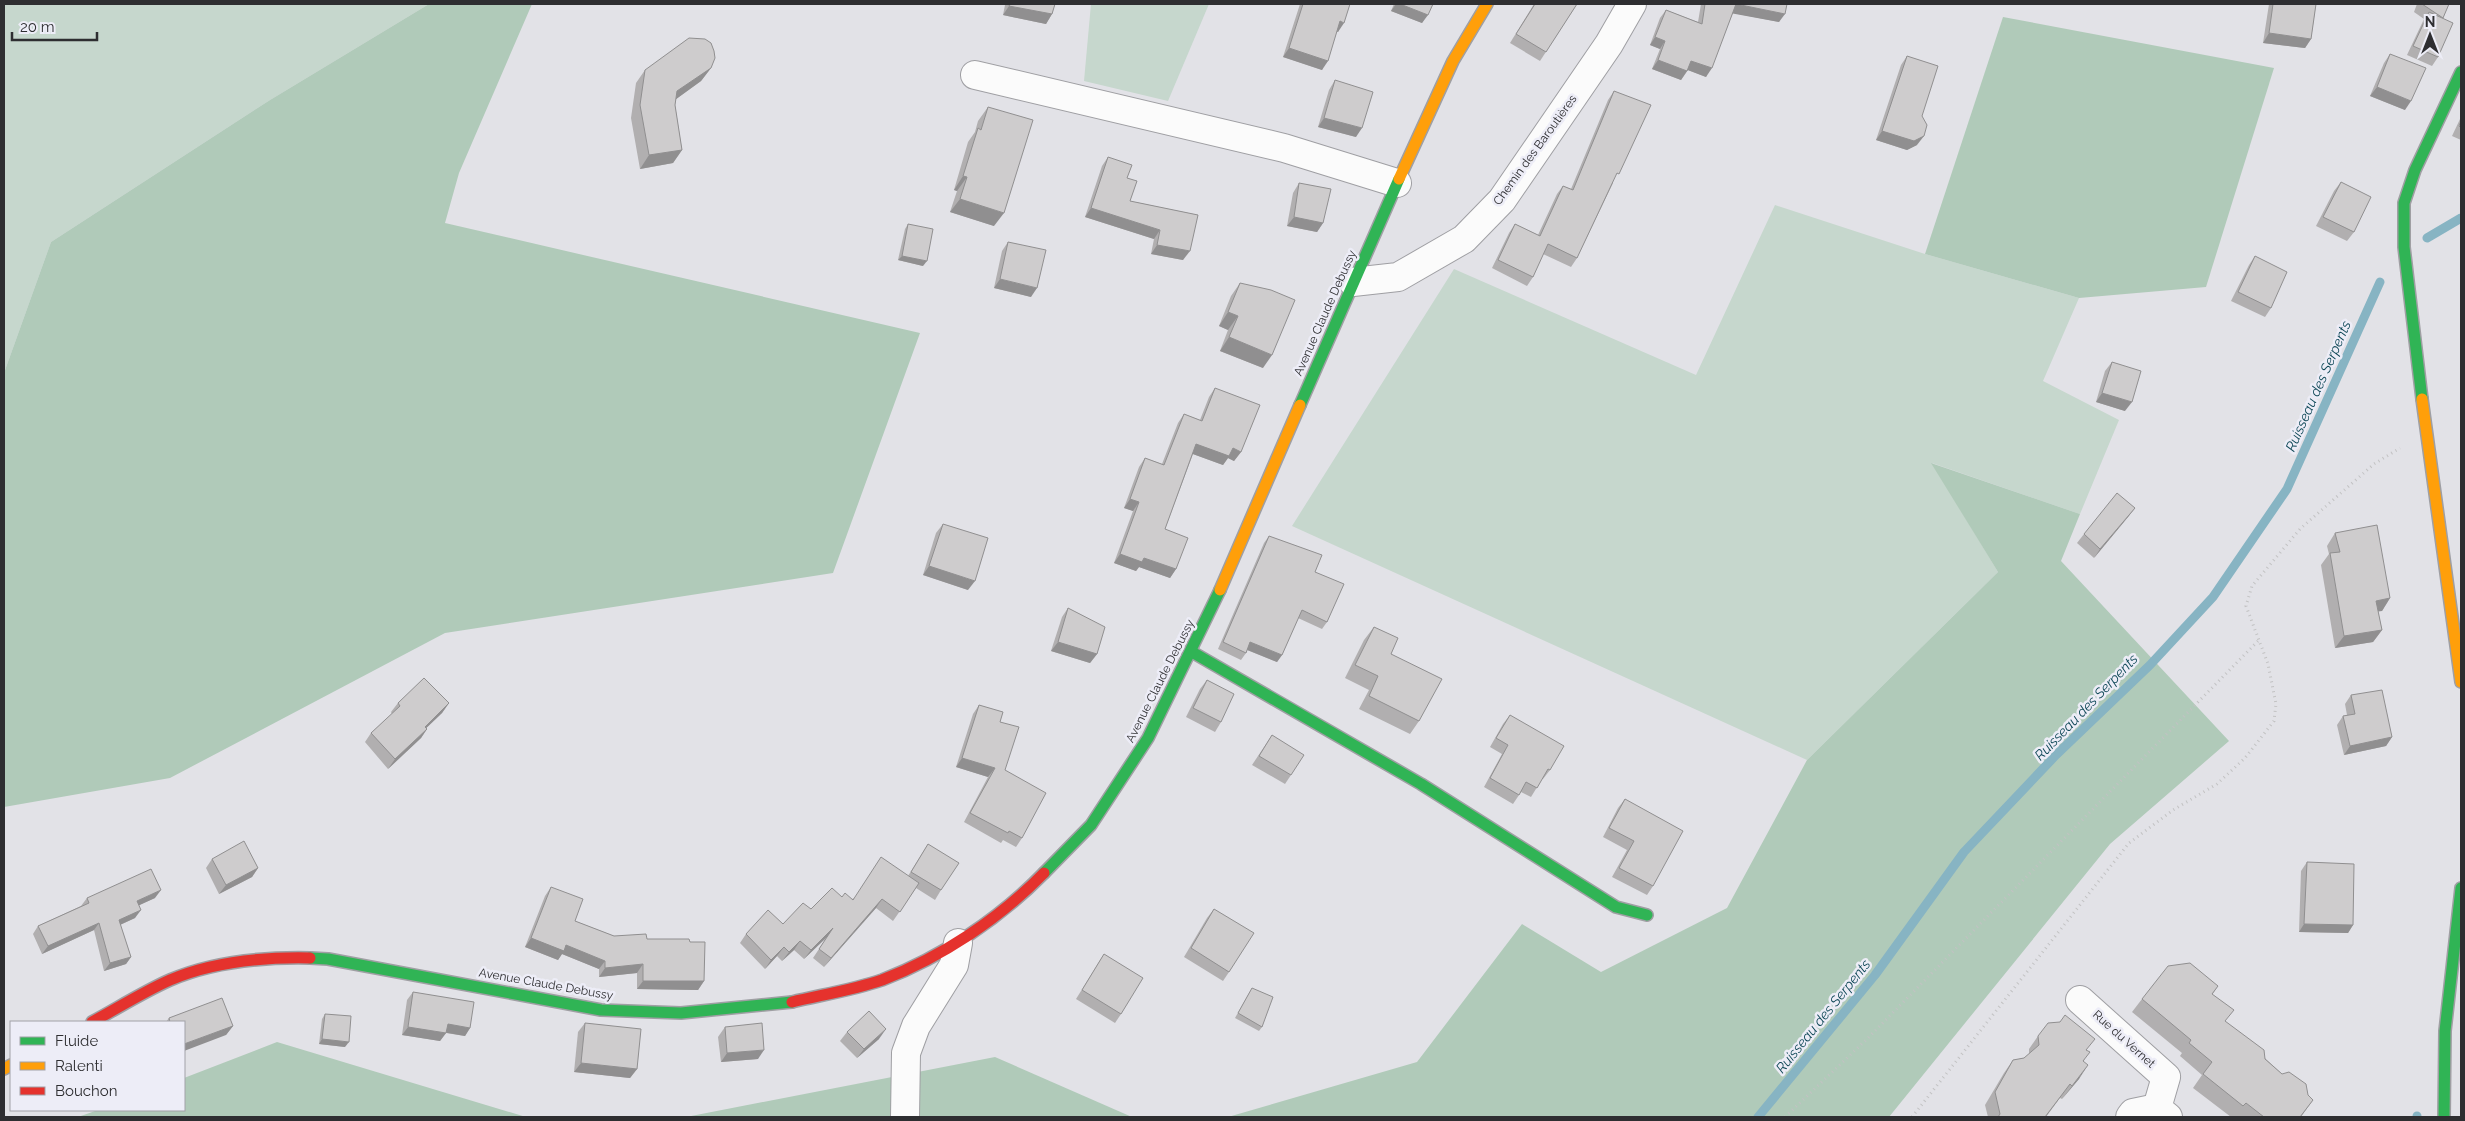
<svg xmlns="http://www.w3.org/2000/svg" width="2465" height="1121" viewBox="0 0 2465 1121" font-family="Raleway,sans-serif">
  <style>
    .green { fill: #c6d7cd }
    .forest { fill: #b0cab9 }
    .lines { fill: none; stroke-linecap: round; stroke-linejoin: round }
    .stream { stroke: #87b4c3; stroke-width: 9 }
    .street-casing { stroke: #9f9fa3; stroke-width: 30 }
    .fast-casing { stroke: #9f9fa3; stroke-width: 14 }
    .slow-casing { stroke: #9f9fa3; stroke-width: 14 }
    .jam-casing { stroke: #9f9fa3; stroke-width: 14 }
    .path { stroke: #c2c2c3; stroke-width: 3; stroke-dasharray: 1 4; stroke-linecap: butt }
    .street { stroke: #fbfbfb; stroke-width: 28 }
    .fast { stroke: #30b455; stroke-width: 11 }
    .slow { stroke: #ff9f0a; stroke-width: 11 }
    .jam { stroke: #e5322d; stroke-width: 11 }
    .wall { fill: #b1afb0 }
    .shaded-wall { fill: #908f90 }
    .building { fill: #cecccd; stroke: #908f90 }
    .labels { text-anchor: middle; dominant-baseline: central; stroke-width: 5; stroke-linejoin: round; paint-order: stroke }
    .street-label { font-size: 12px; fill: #2e2e31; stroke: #ededf7 }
    .water-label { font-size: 14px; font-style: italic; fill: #0f4857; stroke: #ededf7 }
  </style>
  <rect width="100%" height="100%" fill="#e2e2e7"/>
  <g class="green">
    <polygon points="4,4 429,4 270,100 51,242 4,373"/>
    <polygon points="1091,4 1209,4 1168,101 1084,81"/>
    <polygon points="1775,205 1925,254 2079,298 2043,381 2119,420 2080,514 1932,463 1998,572 1807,760 1292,526 1454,269 1696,375"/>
  </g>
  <g class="forest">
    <polygon points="429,4 532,4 459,173 445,223 920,333 833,573 445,633 170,778 4,807 4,373 51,242 270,100"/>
    <polygon points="2003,17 2274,68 2206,287 2079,298 1925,254"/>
    <polygon points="1931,463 2080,514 2061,561 2229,741 2110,844 1889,1117 1228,1117 1417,1062 1522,924 1601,972 1727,908 1807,760 1998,572"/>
    <polygon points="277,1042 526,1117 78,1117 98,1110 184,1110 184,1078"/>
    <polygon points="995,1057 1132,1117 686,1117"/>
  </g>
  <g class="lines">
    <g class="stream">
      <polyline points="2427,238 2461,218"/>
      <polyline points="2417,1116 2417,1117"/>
      <polyline points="1758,1117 1875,975 1964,852 2056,755 2150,665 2213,597 2287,489 2380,282"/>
    </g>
    <defs>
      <g id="street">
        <polyline points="975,75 1284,148 1397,183"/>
        <polyline points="1353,282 1398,277 1464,239 1502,200 1609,44 1632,4"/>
        <polyline points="2080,1000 2166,1077 2157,1108 2168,1117"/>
        <polyline points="905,1117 906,1053 916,1026 954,965 958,943"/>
        <polyline points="2130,1117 2133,1113 2157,1108"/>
      </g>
      <g id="fast">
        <polyline points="2422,399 2404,247 2404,203 2415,170 2461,72"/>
        <polyline points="1300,405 1399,179"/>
        <polyline points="1192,652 1421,784 1616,907 1647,915"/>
        <polyline points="1044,873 1091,825 1148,738 1220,590"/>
        <polyline points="310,958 328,959 601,1010 681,1013 792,1002"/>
        <polyline points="2444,1117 2445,1031 2461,888"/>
      </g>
      <g id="slow">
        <polyline points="1399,179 1453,61 1487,4"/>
        <polyline points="2422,399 2461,682"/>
        <polyline points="1220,590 1300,405"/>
        <polyline points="4,1069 11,1065"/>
      </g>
      <g id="jam">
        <path d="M 792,1002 C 821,995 853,990 882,980 C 942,957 999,919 1044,873"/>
        <path d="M 92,1022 C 118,1008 143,992 170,980 C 214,961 263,957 310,958"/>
      </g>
    </defs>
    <use href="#street" class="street-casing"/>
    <use href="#fast" class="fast-casing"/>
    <use href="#slow" class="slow-casing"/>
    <use href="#jam" class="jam-casing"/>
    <g class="path">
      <polyline points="1785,1117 1867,1039 2259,640"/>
      <polyline points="1912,1117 2129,843 2173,810 2217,784 2245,758 2274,721 2276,704 2268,664 2246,606 2252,586 2300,529 2374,464 2400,448"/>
    </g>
    <use href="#street" class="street"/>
    <use href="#fast" class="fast"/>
    <use href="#slow" class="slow"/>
    <use href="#jam" class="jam"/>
  </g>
  <g class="wall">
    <polygon points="1001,4 1055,4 1052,14 1046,24 1003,15 1005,5"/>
    <polygon points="1300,4 1350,4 1338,32 1337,31 1322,70 1283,57"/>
    <polygon points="1394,4 1433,4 1422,23 1391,11"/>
    <polygon points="1534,4 1577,4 1540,61 1510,43"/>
    <polygon points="1701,4 1787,4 1779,22 1733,13 1706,77 1688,70 1681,80 1652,69 1660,49 1650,45 1660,18 1666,10 1698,22"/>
    <polygon points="2269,4 2316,4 2311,39 2305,48 2263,43"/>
    <polygon points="2417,4 2449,4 2443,18 2438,57 2432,66 2407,55 2424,19 2414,12"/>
    <polygon points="2390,54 2405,110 2370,96 2384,63"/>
    <polygon points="1907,56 1917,145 1907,150 1876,140 1901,65"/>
    <polygon points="711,68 701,81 676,99 675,105 682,150 673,163 640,169 631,118 636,83 645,70"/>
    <polygon points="1335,80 1356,137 1318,127 1329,90"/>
    <polygon points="1614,91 1613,183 1577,258 1571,267 1543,254 1533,277 1527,286 1492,268 1509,233 1515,224 1538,235 1557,194 1563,186 1571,189 1608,100"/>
    <polygon points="988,107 994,226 950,212 957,191 954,190 968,142 975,132 978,121"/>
    <polygon points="2461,117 2461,140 2452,136"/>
    <polygon points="1108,157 1127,178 1130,201 1198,215 1183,260 1151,254 1154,239 1085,217 1102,166"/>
    <polygon points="2341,182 2354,232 2347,241 2316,226 2334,191"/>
    <polygon points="1299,183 1323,223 1317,232 1287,226 1293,193"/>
    <polygon points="908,224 923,266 898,260 905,229"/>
    <polygon points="1008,242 1031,297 994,288 1002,251"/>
    <polygon points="2255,256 2271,308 2265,317 2231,301 2249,265"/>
    <polygon points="1240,283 1263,368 1220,351 1228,330 1219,326 1231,296"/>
    <polygon points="2112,362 2125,411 2096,402 2105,371"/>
    <polygon points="1215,388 1241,452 1234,461 1228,458 1223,465 1193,454 1165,529 1176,569 1170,578 1139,567 1136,571 1114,563 1133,511 1124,508 1139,467 1145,458 1162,464 1178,423 1184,414 1200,420 1209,397"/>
    <polygon points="2135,508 2128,517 2094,558 2077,543 2084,534"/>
    <polygon points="943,524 968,590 923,575 936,533"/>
    <polygon points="2335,533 2390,598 2382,611 2378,611 2382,630 2373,642 2335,648 2321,565 2329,554 2327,546"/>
    <polygon points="1269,536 1315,572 1327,622 1322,629 1298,618 1282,655 1277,662 1247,650 1246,653 1241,660 1218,649 1264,543"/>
    <polygon points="1068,608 1097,654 1090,663 1051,651 1062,617"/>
    <polygon points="1374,627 1391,654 1419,721 1410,734 1359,709 1369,690 1345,678 1364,640"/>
    <polygon points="1207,680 1221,722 1215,732 1186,717 1200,689"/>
    <polygon points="2351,695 2392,737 2386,746 2344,755 2337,725 2343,716 2347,715 2345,704"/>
    <polygon points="398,703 449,703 442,713 426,728 427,729 421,738 388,769 365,742 371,733 392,714 391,712"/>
    <polygon points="979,705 1000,722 1005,770 1022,838 1016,847 1003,840 1001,843 964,822 988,777 956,767 973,714"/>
    <polygon points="1510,715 1550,770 1543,779 1542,779 1531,797 1521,792 1513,804 1484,787 1502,754 1490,747 1503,724"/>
    <polygon points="1272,735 1291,775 1285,784 1252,765"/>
    <polygon points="1625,799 1653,886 1647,895 1612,877 1627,850 1603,837 1618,808"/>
    <polygon points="928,844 941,890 935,900 916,888 893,921 876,908 824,967 813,958 827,937 804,959 794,950 782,961 777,956 765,969 740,943 746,934 783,924 811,909 842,897 852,899 908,876"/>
    <polygon points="212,859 258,868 252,877 219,894 206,868"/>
    <polygon points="2307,862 2353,925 2348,933 2299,932 2301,871"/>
    <polygon points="551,887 575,921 614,936 704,981 698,990 637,989 637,973 599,977 599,969 562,954 558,960 525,947 545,896"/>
    <polygon points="87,898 155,898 139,905 135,918 120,925 131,957 126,964 104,971 94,930 42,954 33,934 38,926 81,906"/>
    <polygon points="1214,909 1229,972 1223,981 1184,957 1207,918"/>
    <polygon points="1104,954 1121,1014 1115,1023 1076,999"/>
    <polygon points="2218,986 2212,995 2226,1022 2282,1074 2313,1100 2301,1117 2238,1117 2236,1116 2235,1117 2231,1117 2193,1088 2202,1075 2180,1056 2182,1053 2132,1012 2142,999"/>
    <polygon points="1252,988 1262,1027 1259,1031 1235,1018"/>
    <polygon points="413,992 470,1028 465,1036 446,1033 440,1041 402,1035 407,1000"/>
    <polygon points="325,1014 345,1047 319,1044 322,1019"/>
    <polygon points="169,1018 233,1026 226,1035 184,1022 166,1022"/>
    <polygon points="585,1023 637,1069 630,1078 574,1072 578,1032"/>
    <polygon points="725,1027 758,1059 721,1062 718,1037"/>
    <polygon points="847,1032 879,1039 857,1058 840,1041"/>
    <polygon points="2038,1036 2087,1050 2079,1079 2062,1099 2060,1098 2046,1117 1988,1117 1985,1105 2004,1073 2013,1060 2024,1058 2029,1054 2029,1049"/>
  </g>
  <g class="shaded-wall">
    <polygon points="1396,4 1400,4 1428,15 1422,23 1391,11"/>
    <polygon points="1736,4 1785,14 1779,22 1730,13"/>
    <polygon points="1009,6 1052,14 1046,24 1003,15"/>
    <polygon points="1340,21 1344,23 1338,32 1333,30"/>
    <polygon points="2269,33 2311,39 2305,48 2263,43"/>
    <polygon points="1655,37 1665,41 1660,49 1650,45"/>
    <polygon points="1289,48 1328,61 1322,70 1283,57"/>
    <polygon points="1658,60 1687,71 1681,80 1652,69"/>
    <polygon points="1691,61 1712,68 1706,77 1685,69"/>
    <polygon points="711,68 701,81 668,105 677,91"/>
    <polygon points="2377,87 2411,101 2405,110 2370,96"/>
    <polygon points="1324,118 1362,128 1356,137 1318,127"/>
    <polygon points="1882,131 1924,136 1917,145 1907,150 1876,140"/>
    <polygon points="682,150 673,163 640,169 649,155"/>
    <polygon points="963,176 967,177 957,191 954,190"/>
    <polygon points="960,199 1004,213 994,226 950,212"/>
    <polygon points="1091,208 1160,230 1154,239 1085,217"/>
    <polygon points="1294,217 1323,223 1317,232 1287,226"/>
    <polygon points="1157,245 1190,251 1183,260 1151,254"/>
    <polygon points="902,256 927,261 923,266 898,260"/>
    <polygon points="1000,279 1037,288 1031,297 994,288"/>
    <polygon points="1228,312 1238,316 1228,330 1219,326"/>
    <polygon points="1229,337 1272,355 1263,368 1220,351"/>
    <polygon points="2102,393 2132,402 2125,411 2096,402"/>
    <polygon points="1196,444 1233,448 1241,452 1234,461 1228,458 1223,465 1190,453"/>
    <polygon points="1130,499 1139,502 1133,511 1124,508"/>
    <polygon points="2135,508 2128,517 2094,558 2100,549"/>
    <polygon points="1120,554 1144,558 1176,569 1170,578 1139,567 1136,571 1114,563"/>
    <polygon points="929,566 975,581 968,590 923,575"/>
    <polygon points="2390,598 2382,611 2367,613 2376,601"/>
    <polygon points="2382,630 2373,642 2335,648 2344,636"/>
    <polygon points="1058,642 1097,654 1090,663 1051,651"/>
    <polygon points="1250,642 1282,655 1277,662 1245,649"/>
    <polygon points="449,703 442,713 418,736 425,727"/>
    <polygon points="427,729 421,738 388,769 395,759"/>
    <polygon points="2392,737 2386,746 2344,755 2350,746"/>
    <polygon points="962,758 995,768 988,777 956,767"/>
    <polygon points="258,868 252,877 219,894 226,885"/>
    <polygon points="161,890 155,898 131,909 137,901"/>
    <polygon points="882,899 876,908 824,967 831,958"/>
    <polygon points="141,910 135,918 113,928 119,920"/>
    <polygon points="99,923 94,930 42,954 48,946"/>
    <polygon points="2304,924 2353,925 2348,933 2299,932"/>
    <polygon points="833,928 827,937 804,959 811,950"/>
    <polygon points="531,938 566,945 605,961 599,969 562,954 558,960 525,947"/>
    <polygon points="800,941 794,950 782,961 789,952"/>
    <polygon points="784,947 777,956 765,969 771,960"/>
    <polygon points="131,957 126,964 104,971 110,963"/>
    <polygon points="643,964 637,973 599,977 605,968"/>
    <polygon points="643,981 704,981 698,990 637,989"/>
    <polygon points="448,1024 470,1028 465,1036 442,1032"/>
    <polygon points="233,1026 226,1035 184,1051 184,1044"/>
    <polygon points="408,1027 446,1033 440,1041 402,1035"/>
    <polygon points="886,1029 879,1039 857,1058 864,1049"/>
    <polygon points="322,1039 349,1042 345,1047 319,1044"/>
    <polygon points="764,1050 758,1059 721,1062 727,1053"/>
    <polygon points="581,1063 637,1069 630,1078 574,1072"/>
    <polygon points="2088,1065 2079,1079 2062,1099 2072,1086"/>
  </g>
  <g class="building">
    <polygon points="1010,4 1055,4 1052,14 1009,6"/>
    <polygon points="1303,4 1350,4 1344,23 1340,21 1328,61 1289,48"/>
    <polygon points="1400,4 1433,4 1428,15"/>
    <polygon points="1535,4 1577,4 1546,52 1516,34"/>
    <polygon points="1705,4 1787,4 1785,14 1736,4 1712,68 1691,61 1687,71 1658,60 1665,41 1655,37 1666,10 1702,24"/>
    <polygon points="2273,4 2316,4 2311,39 2269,33"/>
    <polygon points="2422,4 2449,4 2443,18"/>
    <polygon points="2429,12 2453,23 2438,57 2413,46"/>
    <polygon points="689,38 705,39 711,43 714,51 715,58 711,68 677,91 675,105 682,150 649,155 640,105 645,70"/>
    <polygon points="2390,54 2426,68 2411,101 2377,87"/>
    <polygon points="1907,56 1938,66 1922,116 1927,125 1924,136 1914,141 1882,131"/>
    <polygon points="1335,80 1373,92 1362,128 1324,118"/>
    <polygon points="1614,91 1651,105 1619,174 1617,173 1577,258 1548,244 1533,277 1498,260 1515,224 1540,236 1563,186 1573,190"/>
    <polygon points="988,107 1033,120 1004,213 960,199 967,177 963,176 978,128 981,130"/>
    <polygon points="2461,121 2461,128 2459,126"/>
    <polygon points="1108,157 1132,165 1127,178 1137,181 1130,201 1198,215 1190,251 1157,245 1160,230 1091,208"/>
    <polygon points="2341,182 2371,197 2354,232 2323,217"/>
    <polygon points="1299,183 1331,189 1323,223 1294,217"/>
    <polygon points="908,224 933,229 927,261 902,256"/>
    <polygon points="1008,242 1046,250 1037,288 1000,279"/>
    <polygon points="2255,256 2287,272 2271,308 2238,292"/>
    <polygon points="1240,283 1271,290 1295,300 1272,355 1229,337 1238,316 1228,312"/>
    <polygon points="2112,362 2141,371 2132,402 2102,393"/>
    <polygon points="1215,388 1260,405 1241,452 1233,448 1229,456 1196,444 1165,529 1188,538 1176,569 1144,558 1142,562 1120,554 1139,502 1130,499 1145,458 1164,465 1184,414 1202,421"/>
    <polygon points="2117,493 2135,508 2100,549 2084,534"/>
    <polygon points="943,524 988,538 975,581 929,566"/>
    <polygon points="2377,525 2390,598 2376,601 2382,630 2344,636 2330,553 2340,552 2335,533"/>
    <polygon points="1269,536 1322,555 1315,572 1344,584 1327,622 1302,610 1282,655 1250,642 1246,653 1223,642"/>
    <polygon points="1068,608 1105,627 1097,654 1058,642"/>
    <polygon points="1374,627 1398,638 1391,654 1442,679 1419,721 1369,696 1378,676 1355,665"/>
    <polygon points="424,678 449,703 425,727 427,729 395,759 371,733 400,706 398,703"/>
    <polygon points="1207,680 1234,694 1221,722 1193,708"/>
    <polygon points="2382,690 2392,737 2350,746 2343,716 2355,714 2351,695"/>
    <polygon points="979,705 1003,712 1000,722 1019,727 1005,770 1046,793 1022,838 1009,831 1008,833 970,813 995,768 962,758"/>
    <polygon points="1510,715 1564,746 1550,770 1548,769 1537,788 1526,782 1519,795 1490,778 1508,745 1496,738"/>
    <polygon points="1272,735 1304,755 1291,775 1259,756"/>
    <polygon points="1625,799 1683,831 1653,886 1619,868 1634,841 1609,828"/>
    <polygon points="244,841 258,868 226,885 212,859"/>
    <polygon points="928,844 959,863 941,890 911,872"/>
    <polygon points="881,857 919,883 900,912 882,899 831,958 819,949 833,928 811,950 800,941 789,952 784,947 771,960 746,934 768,910 783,924 803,903 811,909 832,888 842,897 845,893 853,900"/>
    <polygon points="2307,862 2354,864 2353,925 2304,924"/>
    <polygon points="151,869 161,890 137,901 141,910 119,920 131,957 110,963 99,923 48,946 38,926 89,903 87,898"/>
    <polygon points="551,887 583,899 575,921 614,936 646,934 647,939 689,939 690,942 705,942 704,981 643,981 643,964 605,968 605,961 566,945 564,951 531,938"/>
    <polygon points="1214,909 1254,933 1229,972 1191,948"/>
    <polygon points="1104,954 1143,978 1121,1014 1082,990"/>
    <polygon points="2190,963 2218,986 2212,994 2234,1010 2225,1021 2264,1050 2265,1059 2282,1074 2289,1072 2306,1084 2308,1095 2313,1100 2300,1117 2264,1117 2246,1103 2243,1106 2203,1074 2212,1062 2189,1043 2191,1040 2142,999 2168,966"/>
    <polygon points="1252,988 1273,997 1262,1027 1238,1013"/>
    <polygon points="413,992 474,1002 470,1028 448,1024 446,1033 408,1027"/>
    <polygon points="222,998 233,1026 184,1044 184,1022 170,1022 169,1018"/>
    <polygon points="869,1011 886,1029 864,1049 847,1032"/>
    <polygon points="325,1014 351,1016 349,1042 322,1039"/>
    <polygon points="2065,1015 2095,1039 2086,1050 2090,1052 2083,1061 2088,1065 2072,1086 2070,1084 2045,1117 1998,1117 2000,1114 1995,1092 2013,1060 2024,1058 2039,1045 2038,1036 2048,1023 2060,1022"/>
    <polygon points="585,1023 641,1029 637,1069 581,1063"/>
    <polygon points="762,1023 764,1050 727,1053 725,1027"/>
  </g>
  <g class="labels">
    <g class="street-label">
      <text transform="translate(1535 150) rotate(-54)">Chemin des Baroutières</text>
      <text transform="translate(1325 313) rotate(-66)">Avenue Claude Debussy</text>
      <text transform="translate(1160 681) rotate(-63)">Avenue Claude Debussy</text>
      <text transform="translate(546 984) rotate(10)">Avenue Claude Debussy</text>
      <text transform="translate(2124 1039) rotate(42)">Rue du Vernet</text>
    </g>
    <g class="water-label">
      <text transform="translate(2318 386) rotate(-66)">Ruisseau des Serpents</text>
      <text transform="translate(2086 707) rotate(-46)">Ruisseau des Serpents</text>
      <text transform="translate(1823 1016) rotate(-51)">Ruisseau des Serpents</text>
    </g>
  </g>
  <rect width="2465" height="1121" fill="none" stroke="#2e2e31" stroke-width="10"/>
  <rect x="10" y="1021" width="175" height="90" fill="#ededf7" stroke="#a1a1a8"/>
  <rect x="20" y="1037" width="25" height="8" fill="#30b455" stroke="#a1a1a8"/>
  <text x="55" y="1046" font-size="15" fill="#2e2e31">Fluide</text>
  <rect x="20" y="1062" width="25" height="8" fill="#ff9f0a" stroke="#a1a1a8"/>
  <text x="55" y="1071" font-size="15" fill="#2e2e31">Ralenti</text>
  <rect x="20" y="1087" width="25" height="8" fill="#e5322d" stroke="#a1a1a8"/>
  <text x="55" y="1096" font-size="15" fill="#2e2e31">Bouchon</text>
  <g transform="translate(2430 35)" stroke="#ededf7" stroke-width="4" paint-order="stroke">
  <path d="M0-4L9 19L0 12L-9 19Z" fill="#2e2e31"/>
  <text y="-8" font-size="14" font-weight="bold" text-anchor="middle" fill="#2e2e31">N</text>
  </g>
  <path d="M12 32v8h85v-8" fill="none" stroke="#2e2e31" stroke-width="2.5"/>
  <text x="20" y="32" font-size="15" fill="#2e2e31" stroke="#ededf7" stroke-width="4" paint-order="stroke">20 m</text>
</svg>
